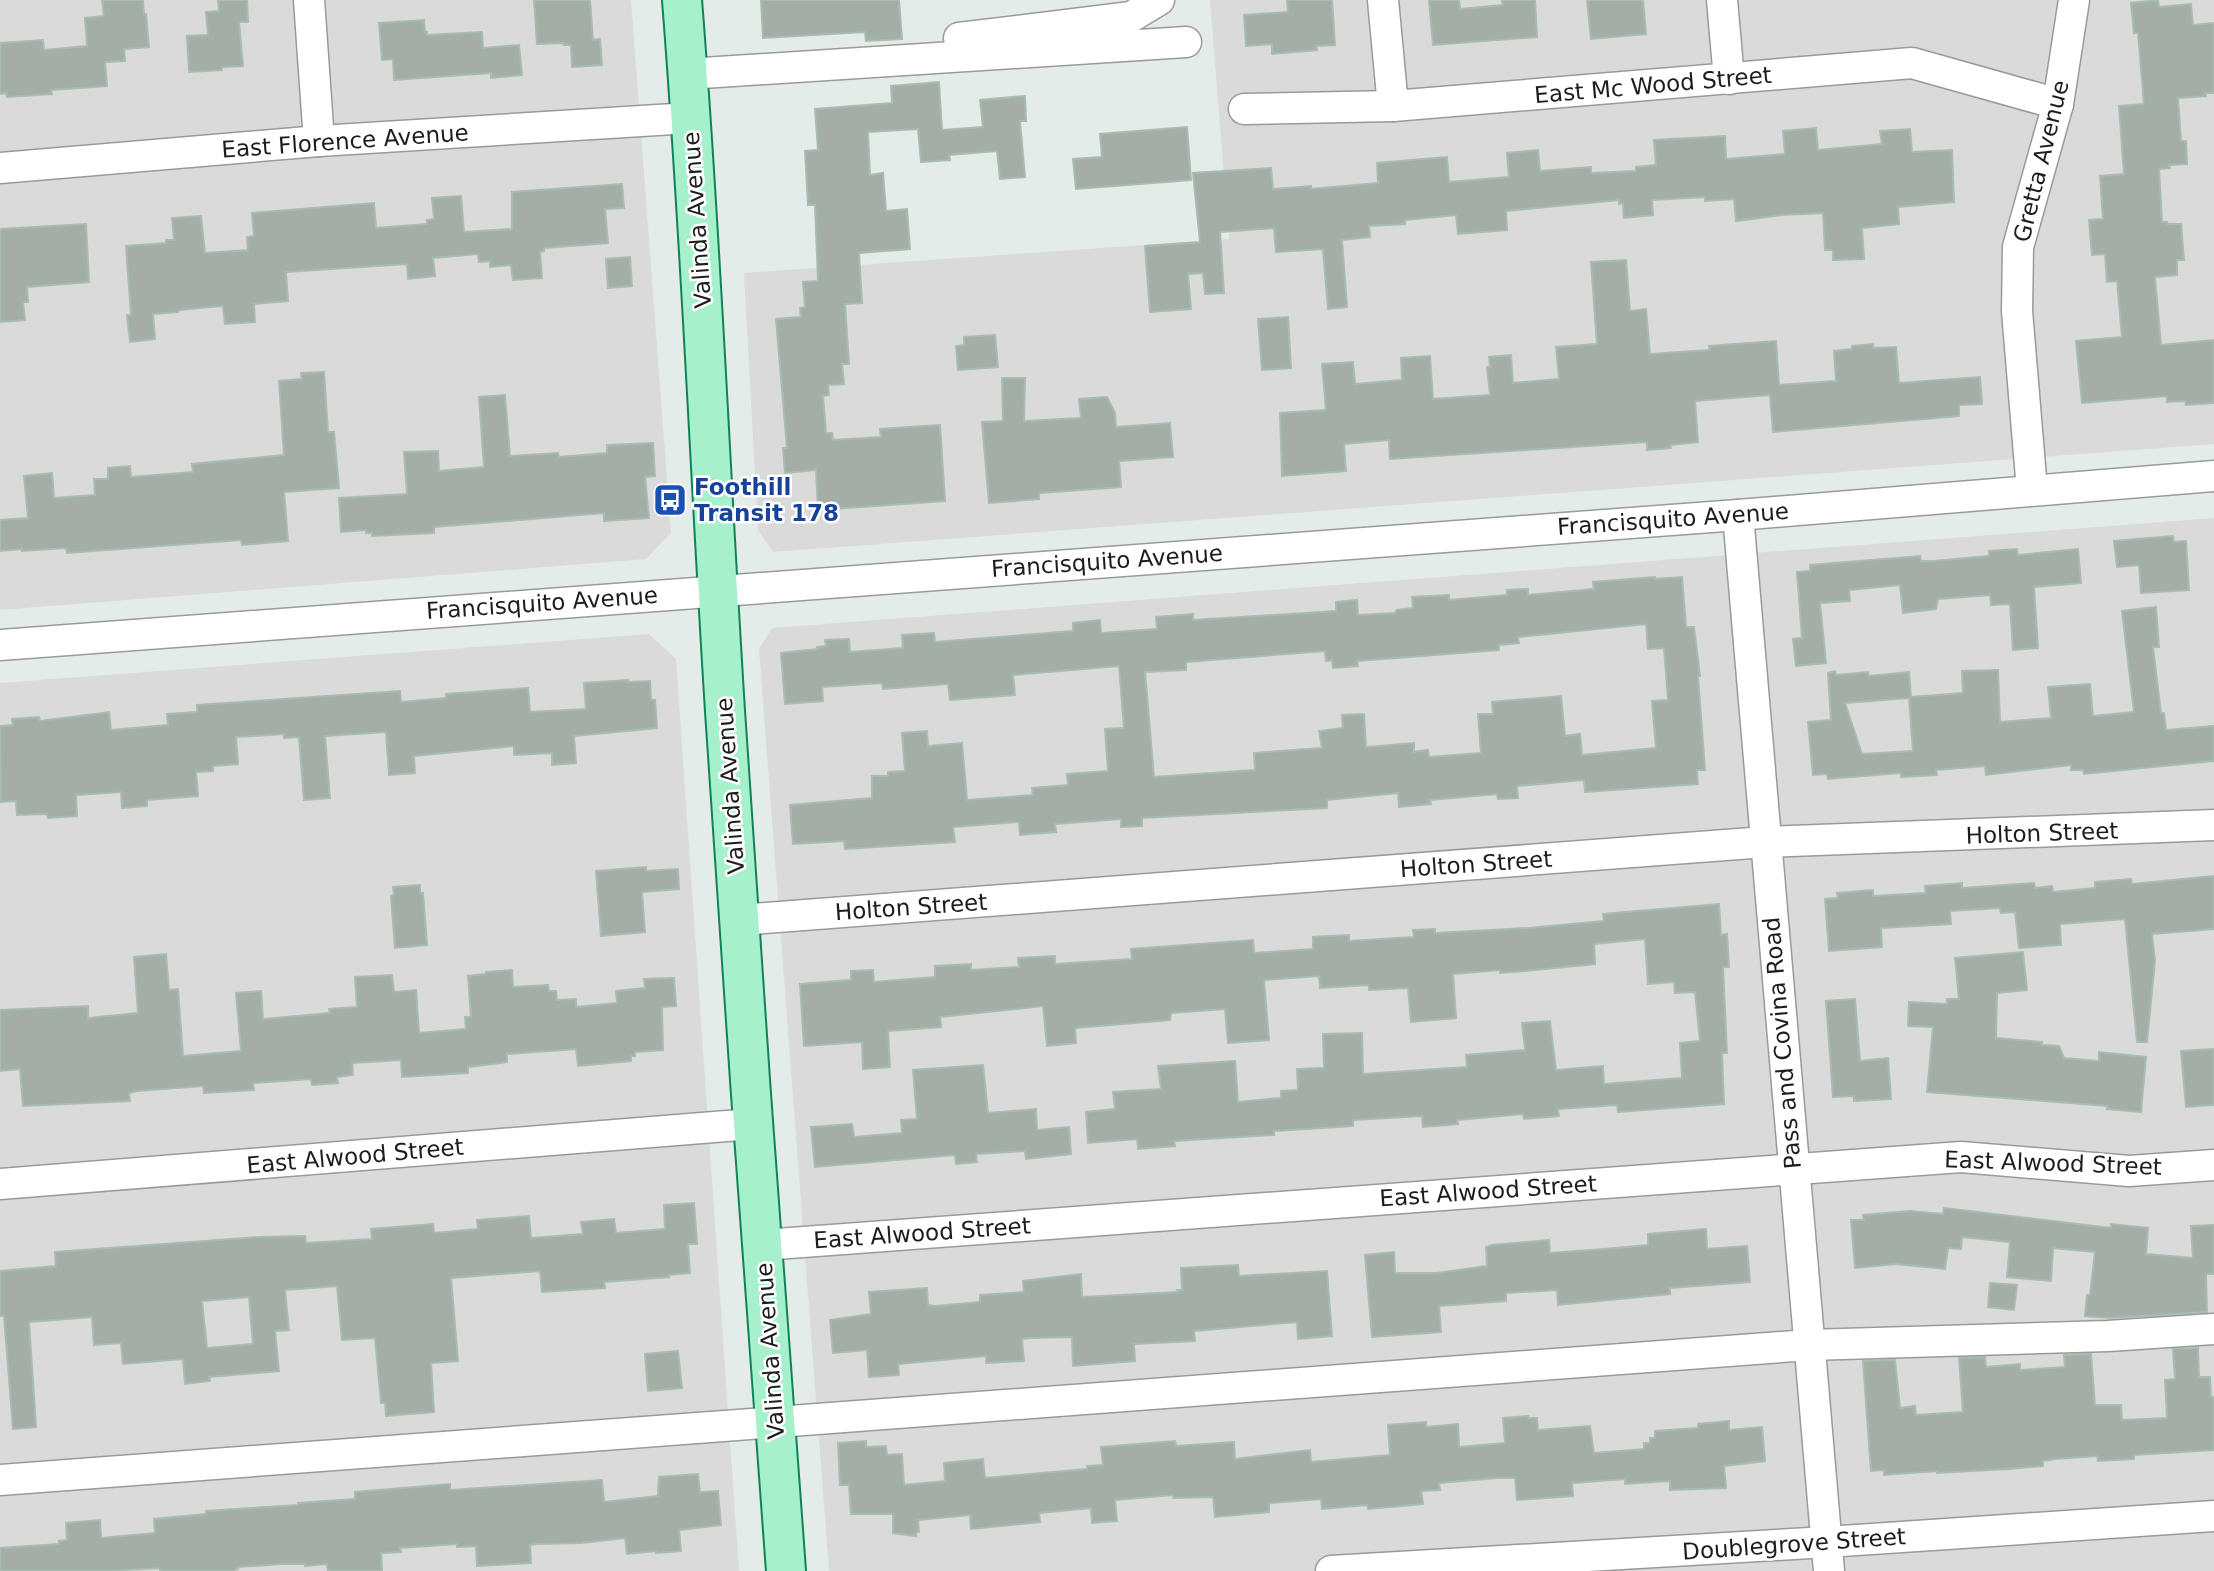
<svg xmlns="http://www.w3.org/2000/svg" width="2214" height="1571" viewBox="0 0 2214 1571" font-family="'DejaVu Sans',sans-serif">
  <style>
    .residential { fill: #dadada }
    .building { fill: #a3aea7; stroke: #a8bcb0; stroke-width: 2; fill-rule: evenodd }
    .lines { fill: none; stroke-linecap: round; stroke-linejoin: round }
    .minor-casing { stroke: #9a9a9a; stroke-width: 33 }
    .major-casing { stroke: #128358; stroke-width: 42 }
    .minor { stroke: #fff; stroke-width: 30 }
    .major { stroke: #a6f0cc; stroke-width: 38 }
    .labels { text-anchor: middle; dominant-baseline: central; stroke-width: 5; stroke-linejoin: round; paint-order: stroke }
    .street-label { font-size: 23px; fill: #1d1d1d; stroke: #fff }
    .transit-label { font-size: 23px; font-weight: bold; fill: #164399; stroke: #fff; text-anchor: start }
  </style>
  <rect width="100%" height="100%" fill="#e4ece9"/>
  <g class="residential">
    <polygon points="0,0 631,0 671,533 646,559 0,610"/>
    <polygon points="1210,0 2214,0 2214,444 773,552 758,530 744,273 1229,239"/>
    <polygon points="2214,518 2214,1571 829,1571 759,649 772,628"/>
    <polygon points="649,634 676,659 739,1571 0,1571 0,683"/>
  </g>
  <g class="building">
    <polygon points="102,0 143,0 144,14 146,14 149,47 124,49 125,61 105,62 107,86 51,90 52,94 7,97 6,93 0,94 0,43 43,40 44,50 87,46 85,18 104,16"/>
    <polygon points="218,0 247,0 248,22 239,22 243,66 222,67 222,70 189,72 187,36 208,35 206,12 219,11"/>
    <polygon points="534,0 590,0 593,40 600,39 602,65 572,67 571,45 564,45 564,43 537,44"/>
    <polygon points="761,0 899,0 902,39 866,41 865,32 763,38"/>
    <polygon points="1287,0 1332,0 1335,45 1316,46 1317,50 1272,54 1272,44 1246,46 1244,15 1288,12"/>
    <polygon points="1429,0 1459,0 1460,9 1503,5 1502,0 1535,0 1537,37 1433,45"/>
    <polygon points="1587,0 1643,0 1646,34 1591,39"/>
    <polygon points="2158,0 2159,7 2191,4 2193,25 2214,23 2214,93 2205,93 2206,96 2178,98 2181,141 2186,141 2187,164 2169,165 2170,168 2159,169 2162,222 2167,222 2167,224 2181,224 2184,260 2177,260 2177,275 2155,277 2161,345 2214,340 2214,403 2186,405 2185,401 2167,402 2167,396 2082,403 2076,341 2122,337 2117,281 2107,282 2105,254 2092,255 2089,220 2103,219 2100,176 2124,174 2119,106 2144,104 2138,33 2134,33 2131,3"/>
    <polygon points="424,20 425,32 427,32 427,35 482,32 483,48 519,45 522,75 491,78 491,73 394,80 393,59 382,60 379,23"/>
    <polygon points="939,82 942,130 983,127 980,100 1025,96 1026,121 1020,121 1025,177 1000,179 997,151 949,155 950,160 921,162 918,129 868,132 870,175 883,173 886,211 907,209 910,249 859,253 862,303 845,304 849,364 842,364 844,384 828,385 829,395 823,396 826,433 832,433 833,440 881,437 880,429 940,425 945,501 818,510 816,470 785,473 783,448 787,448 776,319 801,317 800,308 805,307 803,282 818,281 815,205 808,205 805,151 818,150 815,109 892,103 891,86"/>
    <polygon points="1187,127 1191,180 1076,189 1073,159 1102,157 1100,134"/>
    <polygon points="1816,128 1818,150 1882,144 1880,131 1910,129 1912,152 1952,150 1954,202 1898,207 1899,224 1862,228 1864,259 1833,260 1833,250 1825,250 1823,213 1781,215 1736,221 1734,199 1705,201 1705,197 1652,200 1653,215 1624,218 1623,203 1619,204 1619,200 1506,211 1507,230 1458,234 1456,215 1405,220 1405,224 1369,226 1370,237 1342,240 1347,307 1328,309 1323,249 1276,252 1274,228 1220,232 1224,293 1205,294 1203,273 1188,274 1191,309 1150,312 1145,246 1200,242 1193,173 1271,168 1273,189 1311,186 1311,189 1378,183 1377,163 1447,157 1449,182 1509,177 1507,153 1538,150 1540,171 1591,167 1591,173 1636,171 1636,167 1656,165 1654,140 1725,136 1726,159 1785,154 1783,131"/>
    <polygon points="622,184 624,208 605,209 608,243 544,248 544,251 540,252 542,278 513,280 511,265 490,267 490,261 479,262 478,254 433,258 435,276 408,279 407,264 286,272 288,301 254,304 255,322 225,324 223,307 221,306 179,310 178,312 153,314 155,339 130,342 127,315 131,315 126,246 166,243 166,240 174,240 172,218 201,216 205,253 248,250 247,237 254,236 252,213 374,203 376,228 427,224 427,220 434,219 432,198 461,196 464,232 512,229 512,192"/>
    <polygon points="86,224 89,282 27,287 28,302 23,302 25,320 0,322 0,229"/>
    <polygon points="630,257 632,286 608,288 606,259"/>
    <polygon points="1626,260 1630,311 1646,309 1650,354 1710,350 1709,346 1776,341 1779,385 1836,381 1834,351 1852,349 1852,346 1873,344 1873,348 1896,347 1899,383 1980,377 1982,404 1959,405 1959,416 1773,432 1770,395 1695,401 1698,442 1670,445 1671,448 1647,450 1647,442 1390,459 1389,440 1344,444 1346,471 1282,476 1280,413 1326,410 1322,364 1353,362 1355,384 1402,380 1401,358 1430,356 1433,399 1490,395 1487,367 1490,367 1489,357 1511,355 1513,383 1559,379 1556,347 1597,344 1591,262"/>
    <polygon points="1288,317 1291,368 1262,370 1258,319"/>
    <polygon points="995,335 998,367 958,370 956,346 964,345 964,337"/>
    <polygon points="324,372 328,432 334,432 339,488 284,492 288,541 242,545 241,540 67,553 66,548 22,551 22,549 0,551 0,520 28,518 24,476 52,473 54,498 95,495 94,479 108,479 108,468 130,466 131,477 193,472 192,464 284,455 279,381 302,379 301,373"/>
    <polygon points="1002,378 1025,378 1024,421 1081,418 1079,399 1107,397 1115,413 1116,427 1170,423 1173,457 1119,461 1121,487 1039,493 1039,499 989,503 982,422 1003,421"/>
    <polygon points="505,395 510,456 558,453 559,457 607,453 607,445 653,443 655,476 645,477 649,518 604,521 604,513 434,527 434,533 372,536 372,533 366,533 366,530 341,532 339,498 407,494 404,452 438,451 439,471 484,467 479,397"/>
    <polygon points="2173,536 2174,542 2186,541 2189,590 2141,593 2139,565 2117,567 2114,541"/>
    <polygon points="2017,549 2018,555 2078,549 2081,583 2034,587 2038,648 2013,650 2010,604 1991,605 1990,595 1938,599 1936,609 1903,613 1900,585 1849,590 1850,601 1820,603 1826,663 1796,666 1793,639 1802,638 1797,572 1810,571 1810,565 1920,556 1921,561 1933,561 1989,556 1989,551"/>
    <path d="M 1655,577 L 1655,579 L 1682,577 L 1686,627 L 1694,627 L 1700,676 L 1698,676 L 1705,770 L 1697,770 L 1698,784 L 1585,792 L 1584,780 L 1517,786 L 1518,798 L 1498,799 L 1497,794 L 1430,800 L 1431,804 L 1399,807 L 1398,793 L 1327,800 L 1327,808 L 1142,818 L 1142,826 L 1121,827 L 1121,819 L 1055,824 L 1056,832 L 1020,835 L 1019,822 L 953,827 L 955,842 L 845,849 L 844,841 L 793,844 L 790,805 L 872,798 L 872,776 L 888,776 L 888,772 L 905,771 L 902,733 L 927,731 L 928,746 L 962,743 L 967,800 L 1033,795 L 1032,788 L 1068,785 L 1067,774 L 1108,771 L 1105,729 L 1124,728 L 1119,666 L 1013,675 L 1015,695 L 950,700 L 948,684 L 883,689 L 882,683 L 822,687 L 823,701 L 785,704 L 781,653 L 818,649 L 817,647 L 826,646 L 825,640 L 849,639 L 850,652 L 903,648 L 902,635 L 934,633 L 935,642 L 1073,631 L 1073,623 L 1100,620 L 1101,633 L 1157,629 L 1156,617 L 1193,614 L 1193,620 L 1336,611 L 1336,602 L 1357,600 L 1358,615 L 1395,613 L 1397,610 L 1413,608 L 1412,597 L 1449,595 L 1449,600 L 1507,595 L 1507,590 L 1528,589 L 1528,595 L 1594,589 L 1593,582 ZM 1646,624 L 1648,649 L 1664,648 L 1668,700 L 1652,701 L 1656,748 L 1582,755 L 1580,734 L 1565,736 L 1561,696 L 1492,702 L 1493,714 L 1478,714 L 1481,753 L 1429,757 L 1428,750 L 1414,752 L 1414,743 L 1366,747 L 1364,714 L 1342,715 L 1343,728 L 1319,731 L 1322,748 L 1254,753 L 1255,770 L 1154,777 L 1145,672 L 1186,670 L 1186,662 L 1325,651 L 1326,661 L 1332,660 L 1333,668 L 1358,666 L 1357,661 L 1499,650 L 1499,645 L 1519,643 L 1518,637 Z"/>
    <path d="M 2156,607 L 2159,647 L 2153,647 L 2161,713 L 2164,713 L 2166,730 L 2214,726 L 2214,761 L 2084,774 L 2083,770 L 2071,770 L 2071,765 L 1986,775 L 1985,766 L 1936,770 L 1937,775 L 1901,777 L 1901,773 L 1828,779 L 1827,774 L 1813,775 L 1808,722 L 1831,720 L 1828,673 L 1835,671 L 1836,675 L 1868,672 L 1869,676 L 1909,672 L 1911,697 L 1963,693 L 1962,671 L 1998,670 L 2000,722 L 2051,718 L 2048,687 L 2090,684 L 2093,716 L 2134,712 L 2122,611 ZM 1909,698 L 1913,751 L 1862,754 L 1845,703 Z"/>
    <polygon points="628,680 628,682 650,681 651,700 655,700 657,728 574,736 576,763 552,765 552,753 514,755 514,746 414,756 415,773 389,775 386,732 325,736 330,798 304,800 299,737 284,738 284,734 236,737 238,764 213,766 213,771 196,772 198,796 147,800 147,806 122,808 121,792 76,795 77,816 48,818 47,814 17,815 16,801 1,802 0,726 13,725 12,719 39,717 40,721 109,712 111,730 168,725 167,714 197,712 197,705 400,691 401,702 446,698 446,694 528,688 530,712 586,709 584,683"/>
    <polygon points="646,867 646,871 678,869 679,889 642,892 645,932 601,936 596,871"/>
    <polygon points="2214,876 2214,929 2152,934 2155,961 2147,1042 2137,1042 2125,919 2060,924 2061,945 2019,948 2015,912 2001,913 2000,908 1950,911 1951,924 1881,928 1882,947 1829,951 1825,899 1838,898 1837,893 1873,890 1873,896 1926,893 1925,886 1962,883 1962,888 2034,883 2035,888 2052,886 2053,892 2095,888 2095,882 2131,879 2132,884"/>
    <polygon points="420,885 420,893 423,893 427,945 395,948 391,896 394,895 393,887"/>
    <polygon points="1719,904 1721,935 1727,934 1729,967 1723,967 1727,1053 1722,1053 1724,1104 1618,1112 1617,1105 1558,1109 1559,1116 1524,1119 1523,1114 1457,1120 1458,1124 1423,1127 1422,1116 1353,1120 1353,1126 1274,1131 1274,1135 1174,1141 1175,1146 1138,1149 1137,1139 1088,1143 1086,1112 1115,1109 1113,1092 1161,1089 1158,1066 1235,1061 1238,1102 1281,1098 1281,1091 1298,1090 1297,1069 1324,1068 1323,1034 1362,1033 1363,1074 1467,1067 1466,1055 1525,1050 1522,1023 1550,1021 1556,1070 1603,1066 1604,1084 1682,1078 1680,1043 1700,1041 1695,992 1675,993 1674,982 1648,984 1645,939 1594,944 1595,964 1525,971 1500,973 1500,970 1453,974 1456,1018 1411,1022 1408,988 1369,990 1369,985 1320,988 1319,976 1264,980 1269,1040 1228,1043 1225,1009 1171,1013 1170,1020 1075,1028 1076,1043 1047,1046 1043,1006 940,1017 941,1027 888,1031 890,1067 863,1069 862,1042 804,1046 800,984 851,980 851,971 873,970 874,982 935,977 935,966 971,964 971,970 1019,967 1018,958 1055,956 1055,964 1132,959 1131,949 1253,940 1254,953 1313,949 1313,937 1349,935 1349,941 1414,937 1413,930 1435,929 1435,933 1528,928 1604,921 1603,914"/>
    <polygon points="2023,952 2027,990 1997,993 1996,1038 2042,1042 2042,1045 2059,1046 2064,1058 2099,1061 2099,1052 2146,1057 2141,1112 2107,1109 2108,1106 1927,1092 1933,1027 1908,1026 1909,1002 1947,1004 1947,999 1959,999 1955,958"/>
    <polygon points="166,954 169,990 178,989 183,1056 241,1051 236,993 261,991 263,1019 330,1013 329,1009 357,1007 355,977 392,975 394,992 416,990 419,1033 466,1029 465,1017 471,1017 468,976 486,974 486,972 512,970 513,987 548,985 549,991 556,991 557,1000 576,999 576,1007 617,1003 616,991 645,988 644,979 674,978 676,1006 662,1007 663,1050 635,1052 635,1056 631,1056 631,1061 578,1066 576,1049 507,1054 507,1062 468,1067 468,1073 402,1077 401,1060 352,1063 353,1075 337,1077 338,1083 312,1085 311,1079 253,1083 254,1090 204,1093 203,1086 137,1091 129,1093 130,1101 23,1106 20,1069 0,1071 0,1010 88,1006 88,1018 138,1013 134,957"/>
    <polygon points="1855,999 1860,1061 1888,1058 1891,1099 1854,1101 1854,1096 1833,1097 1826,1001"/>
    <polygon points="2214,1049 2214,1105 2186,1107 2181,1051"/>
    <polygon points="983,1065 988,1113 1036,1109 1037,1130 1069,1127 1071,1154 1026,1159 1025,1151 976,1154 977,1162 956,1164 955,1155 815,1167 811,1127 852,1124 854,1137 902,1133 901,1120 917,1119 913,1070"/>
    <path d="M 694,1203 L 697,1244 L 688,1244 L 690,1273 L 668,1275 L 669,1277 L 604,1282 L 605,1288 L 542,1292 L 540,1271 L 451,1278 L 458,1361 L 431,1363 L 434,1412 L 386,1416 L 385,1403 L 381,1403 L 375,1338 L 342,1340 L 337,1286 L 285,1290 L 289,1330 L 275,1331 L 279,1371 L 209,1377 L 210,1381 L 185,1384 L 183,1359 L 123,1364 L 121,1343 L 94,1345 L 92,1317 L 29,1322 L 36,1427 L 13,1429 L 4,1316 L 0,1316 L 0,1271 L 56,1266 L 55,1252 L 261,1237 L 305,1236 L 306,1243 L 372,1239 L 371,1229 L 433,1224 L 434,1233 L 478,1229 L 477,1220 L 529,1216 L 531,1238 L 583,1234 L 581,1222 L 614,1219 L 616,1233 L 665,1229 L 664,1205 ZM 249,1297 L 253,1344 L 207,1348 L 202,1301 Z"/>
    <polygon points="1944,1208 2111,1228 2111,1224 2148,1228 2146,1254 2193,1258 2191,1226 2214,1225 2214,1274 2206,1274 2207,1312 2109,1318 2085,1316 2087,1295 2090,1295 2095,1252 2053,1248 2051,1281 2007,1277 2010,1242 1962,1237 1961,1249 1948,1248 1945,1269 1896,1264 1855,1268 1851,1220 1864,1220 1863,1215 1910,1211 1943,1214"/>
    <polygon points="1706,1229 1707,1249 1747,1246 1750,1282 1670,1288 1670,1294 1558,1305 1557,1290 1506,1293 1506,1301 1439,1306 1441,1332 1372,1337 1365,1255 1394,1252 1395,1273 1437,1273 1487,1266 1486,1247 1492,1245 1549,1240 1550,1253 1604,1249 1648,1245 1648,1234"/>
    <polygon points="1238,1265 1239,1276 1327,1271 1332,1336 1298,1339 1297,1322 1194,1331 1195,1341 1134,1344 1135,1361 1073,1366 1072,1337 1031,1338 1022,1339 1024,1361 986,1363 986,1356 898,1364 899,1375 869,1377 867,1350 833,1353 830,1320 871,1314 869,1292 927,1288 928,1305 935,1306 980,1302 980,1295 1024,1292 1023,1281 1081,1274 1082,1297 1178,1292 1177,1290 1182,1290 1181,1268"/>
    <polygon points="1990,1283 2017,1285 2014,1310 1988,1307"/>
    <polygon points="2198,1348 2199,1377 2210,1377 2211,1397 2214,1397 2214,1450 2134,1455 2134,1459 2098,1461 2097,1456 2055,1459 2043,1461 2043,1466 2008,1469 1937,1473 1937,1471 1884,1475 1884,1470 1871,1471 1863,1361 1895,1360 1900,1408 1915,1406 1916,1415 1963,1412 1959,1358 1985,1357 1986,1367 2020,1364 2020,1370 2065,1367 2064,1355 2091,1354 2095,1405 2121,1405 2122,1420 2167,1418 2165,1380 2175,1379 2173,1349"/>
    <polygon points="678,1351 682,1388 648,1391 645,1354"/>
    <polygon points="1528,1416 1528,1418 1537,1418 1538,1430 1590,1426 1594,1453 1644,1449 1644,1443 1650,1443 1650,1438 1655,1438 1655,1431 1698,1428 1698,1424 1729,1421 1729,1430 1762,1427 1765,1461 1724,1466 1726,1488 1670,1490 1670,1481 1625,1484 1625,1479 1572,1483 1573,1496 1517,1500 1515,1478 1497,1478 1439,1483 1440,1490 1421,1491 1423,1504 1368,1509 1367,1505 1322,1509 1321,1499 1269,1503 1269,1512 1215,1517 1213,1497 1173,1498 1173,1495 1115,1500 1117,1521 1092,1523 1091,1508 1039,1513 1040,1522 971,1529 970,1515 918,1520 919,1532 916,1532 916,1536 893,1533 893,1514 851,1514 849,1485 840,1485 838,1443 866,1441 866,1447 886,1446 887,1455 902,1454 904,1485 945,1481 944,1463 983,1459 985,1478 1087,1469 1087,1466 1103,1465 1101,1447 1175,1441 1176,1446 1234,1442 1235,1459 1310,1450 1311,1462 1390,1455 1388,1425 1426,1422 1426,1427 1458,1424 1459,1447 1505,1443 1503,1418"/>
    <polygon points="698,1474 700,1492 718,1491 721,1525 679,1530 681,1551 656,1553 656,1551 627,1554 625,1538 581,1543 536,1544 530,1545 531,1563 477,1566 476,1546 457,1547 457,1544 400,1548 401,1552 381,1553 382,1571 328,1571 327,1564 305,1566 305,1564 282,1564 238,1567 238,1569 231,1571 160,1571 160,1568 107,1571 0,1571 0,1548 59,1544 59,1541 67,1540 66,1523 100,1520 101,1538 155,1533 154,1519 206,1514 206,1511 298,1505 298,1503 355,1499 355,1492 450,1484 450,1490 602,1480 604,1502 658,1496 659,1477"/>
  </g>
  <g class="lines">
    <defs>
      <g id="minor">
        <polyline points="309,0 319,141"/>
        <polyline points="1383,0 1393,106"/>
        <polyline points="1722,0 1729,79"/>
        <polyline points="959,38 1131,17 1159,0"/>
        <polyline points="687,74 1186,42"/>
        <polyline points="1244,109 1393,106 1912,63 2058,104"/>
        <polyline points="0,168 319,141 690,118"/>
        <polyline points="2032,490 2017,311 2018,247 2058,104 2074,0"/>
        <polyline points="1738,515 1829,1571"/>
        <polyline points="0,645 1738,515 2214,476"/>
        <polyline points="739,920 1765,842 2214,825"/>
        <polyline points="0,1184 752,1124"/>
        <polyline points="762,1245 1961,1157 2129,1171 2214,1165"/>
        <polyline points="0,1480 1809,1345 2108,1336 2214,1329"/>
        <polyline points="1331,1571 1827,1542 2214,1516"/>
      </g>
      <path id="major" d="M 682,0 C 701,237 710,474 725,711 C 743,998 765,1284 786,1571"/>
    </defs>
    <use href="#minor" class="minor-casing"/>
    <use href="#major" class="major-casing"/>
    <use href="#minor" class="minor"/>
    <use href="#major" class="major"/>
  </g>
  <defs>
    <symbol id="bus-square" viewBox="-11 -11 22 22"><rect x="-9" y="-9" width="18" height="18" rx="4" fill="#1a4fb4" stroke="#fff"/><path d="M-5-6H5V4H4V6H2V4H-2V6H-4V4H-5ZM-3.5-4V0h7V-4ZM-3.5 1.2v1.5H-2V1.2ZM2 1.2v1.5H3.5V1.2Z" fill="#fff"/></symbol>
  </defs>
  <g fill-rule="evenodd">
    <use href="#bus-square" x="651" y="481" width="38" height="38"/>
  </g>
  <g class="labels">
    <g class="street-label">
      <text transform="translate(1653 85) rotate(-5)">East Mc Wood Street</text>
      <text transform="translate(345 141) rotate(-4)">East Florence Avenue</text>
      <text transform="translate(2041 161) rotate(-76)">Gretta Avenue</text>
      <text transform="translate(697 220) rotate(-94)">Valinda Avenue</text>
      <text transform="translate(1673 519) rotate(-4)">Francisquito Avenue</text>
      <text transform="translate(1107 561) rotate(-4)">Francisquito Avenue</text>
      <text transform="translate(542 603) rotate(-4)">Francisquito Avenue</text>
      <text transform="translate(730 786) rotate(-94)">Valinda Avenue</text>
      <text transform="translate(2042 833) rotate(-2)">Holton Street</text>
      <text transform="translate(1476 864) rotate(-4)">Holton Street</text>
      <text transform="translate(911 907) rotate(-4)">Holton Street</text>
      <text transform="translate(1782 1043) rotate(-95)">Pass and Covina Road</text>
      <text transform="translate(355 1156) rotate(-5)">East Alwood Street</text>
      <text transform="translate(2053 1163) rotate(2)">East Alwood Street</text>
      <text transform="translate(1488 1191) rotate(-4)">East Alwood Street</text>
      <text transform="translate(922 1233) rotate(-4)">East Alwood Street</text>
      <text transform="translate(770 1351) rotate(-94)">Valinda Avenue</text>
      <text transform="translate(1794 1544) rotate(-4)">Doublegrove Street</text>
    </g>
    <g class="transit-label">
      <text x="694" y="487">Foothill<tspan x="694" dy="26">Transit 178</tspan></text>
    </g>
  </g>
</svg>
